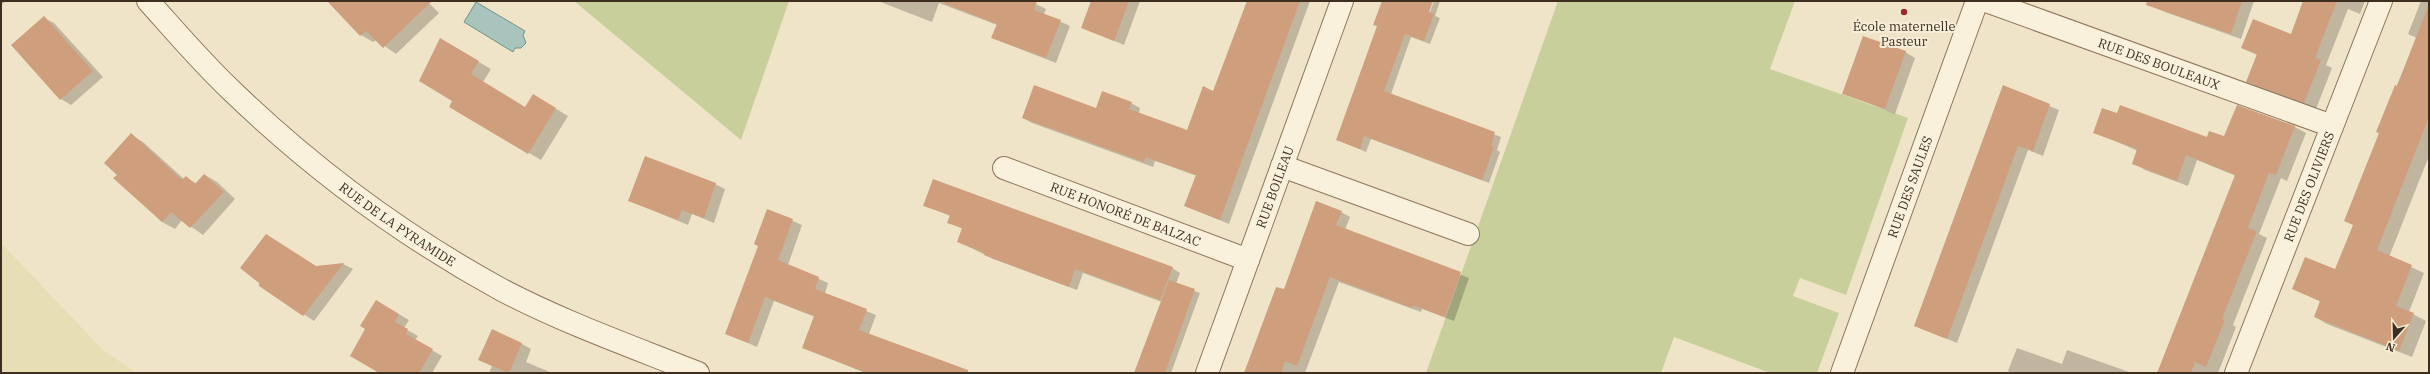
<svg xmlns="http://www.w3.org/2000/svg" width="2430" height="374" viewBox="0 0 2430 374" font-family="'IBM Plex Serif',serif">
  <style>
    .farmland { fill: #e6deb5 }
    .green { fill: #c9cf9b }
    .water { fill: #a9c4bc; stroke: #6f938a }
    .shadow { fill: #0003 }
    .building { fill: #cf9f7d }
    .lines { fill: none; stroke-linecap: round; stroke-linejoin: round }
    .minor-casing { stroke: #8d765c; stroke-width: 24 }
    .minor { stroke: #faf1dc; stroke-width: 22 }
    .poi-dot { fill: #9e2a2b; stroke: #f7eed8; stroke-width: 1.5 }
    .labels { text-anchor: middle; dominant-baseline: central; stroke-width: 4; stroke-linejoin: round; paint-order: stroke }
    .poi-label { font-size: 13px; fill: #3d2e20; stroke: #f7eed8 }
    .street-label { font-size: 13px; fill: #3d2e20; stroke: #f7eed8 }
  </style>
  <rect width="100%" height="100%" fill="#f0e4c8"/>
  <polygon class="farmland" points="1,243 103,350 136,373 1,373"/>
  <g class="green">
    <polygon points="574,1 789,1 741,140"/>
    <polygon points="1558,1 1795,1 1770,69 1908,118 1846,295 1800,278 1793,296 1839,313 1817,373 1770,373 1674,337 1661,373 1426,373"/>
  </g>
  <polygon class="water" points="476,2 525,31 523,35 526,43 521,48 515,48 513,52 464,22"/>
  <g class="shadow">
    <polygon points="1,1 6,1 1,5"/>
    <polygon points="328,1 427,1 439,13 396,54 376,40 373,42 361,35"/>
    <polygon points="878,1 1030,1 1046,9 1044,14 1070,26 1056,63 992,38 997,25 939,3 932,22"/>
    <polygon points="1092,1 1140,1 1124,45 1082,27"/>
    <polygon points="1247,1 1310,1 1229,224 1185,206 1197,176 1155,161 1153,167 1032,123 1023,118 1131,103 1140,108 1139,113 1188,131 1214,92"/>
    <polygon points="1383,1 1431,1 1428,17 1434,1 1440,1 1435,16 1440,18 1430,44 1411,37 1391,94 1501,137 1497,150 1500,152 1489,183 1371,139 1366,152 1338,140 1378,27"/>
    <polygon points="2158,1 2254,1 2241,39 2165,12 2155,7"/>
    <polygon points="2304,1 2365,1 2360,14 2348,9 2326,65 2332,68 2316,109 2259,88 2247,81 2257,55 2242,48 2291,35"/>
    <polygon points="2421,1 2429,1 2429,156 2389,257 2424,273 2409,312 2426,321 2412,357 2327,324 2315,317 2321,302 2293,289 2336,270 2354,225 2380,133 2377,132 2417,38 2408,34"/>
    <polygon points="44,18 54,23 103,77 71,105 61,99 13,45"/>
    <polygon points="441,40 491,69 483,82 526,108 533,95 568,116 541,160 450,106 454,101"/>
    <polygon points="1905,52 1915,58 1895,114 1844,93"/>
    <polygon points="2003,86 2059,110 2043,156 2028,150 1957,343 1915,326"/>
    <polygon points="2238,106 2295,127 2306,133 2287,181 2281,178 2259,234 2267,238 2233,325 2236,327 2218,373 2158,373 2236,176 2197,160 2188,186 2145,170 2134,163 2138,151 2094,132 2117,114 2207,138 2225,138"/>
    <polygon points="131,135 143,142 184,179 186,177 197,184 205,175 217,182 235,199 203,235 182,220 175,229 162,222 118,175"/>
    <polygon points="715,184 725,189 714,223 692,214 688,225 630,201"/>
    <polygon points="924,205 1172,268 1180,273 1176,284 1200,293 1171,373 1136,373 1162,302 1083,273 1077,290 993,259 958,241 963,229 948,222 950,216"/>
    <polygon points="768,210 802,225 788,265 828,283 825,294 876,315 869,334 971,373 865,373 804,348 815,317 774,301 757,347 727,334 759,246"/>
    <polygon points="1341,212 1350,217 1345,230 1469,278 1454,321 1422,309 1421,312 1339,282 1305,373 1245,373 1284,290"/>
    <polygon points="343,264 353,269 314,321 260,286 316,267"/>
    <polygon points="376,301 409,320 404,328 418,336 415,340 442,356 432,373 381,373 366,329"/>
    <polygon points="522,344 531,349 526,362 552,373 489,373 492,366 480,360"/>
    <polygon points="2017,348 2062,364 2067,350 2132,373 2011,373 2008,371"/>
  </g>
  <g class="building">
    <polygon points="327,1 432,1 383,48 366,31 360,36"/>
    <polygon points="944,1 1037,1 1034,10 1061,20 1046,58 991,38 997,24 943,3"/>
    <polygon points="1091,1 1129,1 1114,41 1081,28"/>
    <polygon points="1247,1 1300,1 1220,220 1184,206 1196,175 1146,157 1144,162 1022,118 1034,85 1096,108 1102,91 1132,102 1129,109 1187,130 1203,86 1213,91"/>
    <polygon points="1382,1 1433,1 1429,12 1434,14 1424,41 1405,34 1384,91 1495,132 1491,146 1494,147 1482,180 1364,136 1360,149 1336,140 1377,26 1373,25"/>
    <polygon points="2147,1 2242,1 2231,34 2146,5"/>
    <polygon points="2303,1 2337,1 2315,58 2321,60 2304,103 2246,82 2257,54 2241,48 2253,19 2291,34"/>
    <polygon points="2427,9 2429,9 2429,117 2377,250 2412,265 2396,306 2414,313 2399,351 2314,317 2320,301 2292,289 2305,257 2335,269 2353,225 2344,221 2379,133 2376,132 2395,85 2397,86"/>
    <polygon points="44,16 93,71 60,100 11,45"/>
    <polygon points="1863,36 1906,51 1885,109 1842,94"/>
    <polygon points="440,38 479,61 471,74 525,107 533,94 556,108 528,154 449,107 452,101 419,81"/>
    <polygon points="2003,85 2050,104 2033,151 2018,146 1947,339 1914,326"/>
    <polygon points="2120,105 2207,137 2209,131 2224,136 2237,105 2295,126 2276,175 2269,173 2248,228 2257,231 2222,319 2225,320 2206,367 2195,362 2191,373 2157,373 2235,175 2186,155 2177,181 2132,164 2137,149 2093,133 2102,108 2117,113"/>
    <polygon points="131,133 182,180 186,176 195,184 204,174 224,192 190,228 171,212 162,222 113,178 117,175 104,163"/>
    <polygon points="645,156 716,183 704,218 682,210 678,220 628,201"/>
    <polygon points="933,179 1173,267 1160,300 1075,269 1069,287 984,255 984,253 957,242 962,228 947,223 950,215 923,206"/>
    <polygon points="1316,201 1342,211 1336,225 1461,272 1445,317 1413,305 1412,308 1330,277 1297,366 1285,361 1281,373 1244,373 1276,287 1284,289"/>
    <polygon points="767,209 793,219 778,260 819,277 815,289 867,309 859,330 968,370 968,373 867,373 802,348 814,316 765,297 748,343 725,334 758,246 754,244"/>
    <polygon points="266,234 316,266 344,263 303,316 259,286 259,283 240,268"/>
    <polygon points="1169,280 1195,289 1165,373 1134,373"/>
    <polygon points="376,300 399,314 395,322 408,329 406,334 433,349 419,373 379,373 350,356 365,329 360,326"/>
    <polygon points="492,329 522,343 509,373 478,360"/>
  </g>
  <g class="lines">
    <defs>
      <g id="minor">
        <path id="s1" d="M 148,1 C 176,32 203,64 233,92 C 313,169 405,237 502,290 C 565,323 633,347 698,373"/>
        <path id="s2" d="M 1986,1 L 2332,126"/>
        <polyline points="1282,166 1468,234"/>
        <path id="s3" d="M 1004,168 L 1248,260"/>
        <path id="s4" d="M 1207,373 L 1342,1"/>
        <path id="s5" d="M 1842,373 L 1977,1"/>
        <path id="s6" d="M 2236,373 L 2381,1"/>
      </g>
    </defs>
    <use href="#minor" class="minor-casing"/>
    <use href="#minor" class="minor"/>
  </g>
  <circle class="poi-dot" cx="1904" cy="12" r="4"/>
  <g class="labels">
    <g class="poi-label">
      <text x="1904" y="26">École maternelle<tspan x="1904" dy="15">Pasteur</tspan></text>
    </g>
    <g class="street-label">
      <text stroke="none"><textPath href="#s2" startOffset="184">RUE DES BOULEAUX</textPath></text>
      <text stroke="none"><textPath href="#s4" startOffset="198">RUE BOILEAU</textPath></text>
      <text stroke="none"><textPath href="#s5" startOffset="198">RUE DES SAULES</textPath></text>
      <text stroke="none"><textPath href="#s6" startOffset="200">RUE DES OLIVIERS</textPath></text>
      <text stroke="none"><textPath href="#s3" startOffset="130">RUE HONORÉ DE BALZAC</textPath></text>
      <text stroke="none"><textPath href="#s1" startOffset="336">RUE DE LA PYRAMIDE</textPath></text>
    </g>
  </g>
  <rect width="2430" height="374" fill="none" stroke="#3d2e20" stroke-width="4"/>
  <g transform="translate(2394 338) rotate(200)" stroke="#f7eed8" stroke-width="3" paint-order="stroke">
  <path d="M0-3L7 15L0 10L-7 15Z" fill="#3d2e20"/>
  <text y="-6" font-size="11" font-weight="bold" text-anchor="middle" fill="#3d2e20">N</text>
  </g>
</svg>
